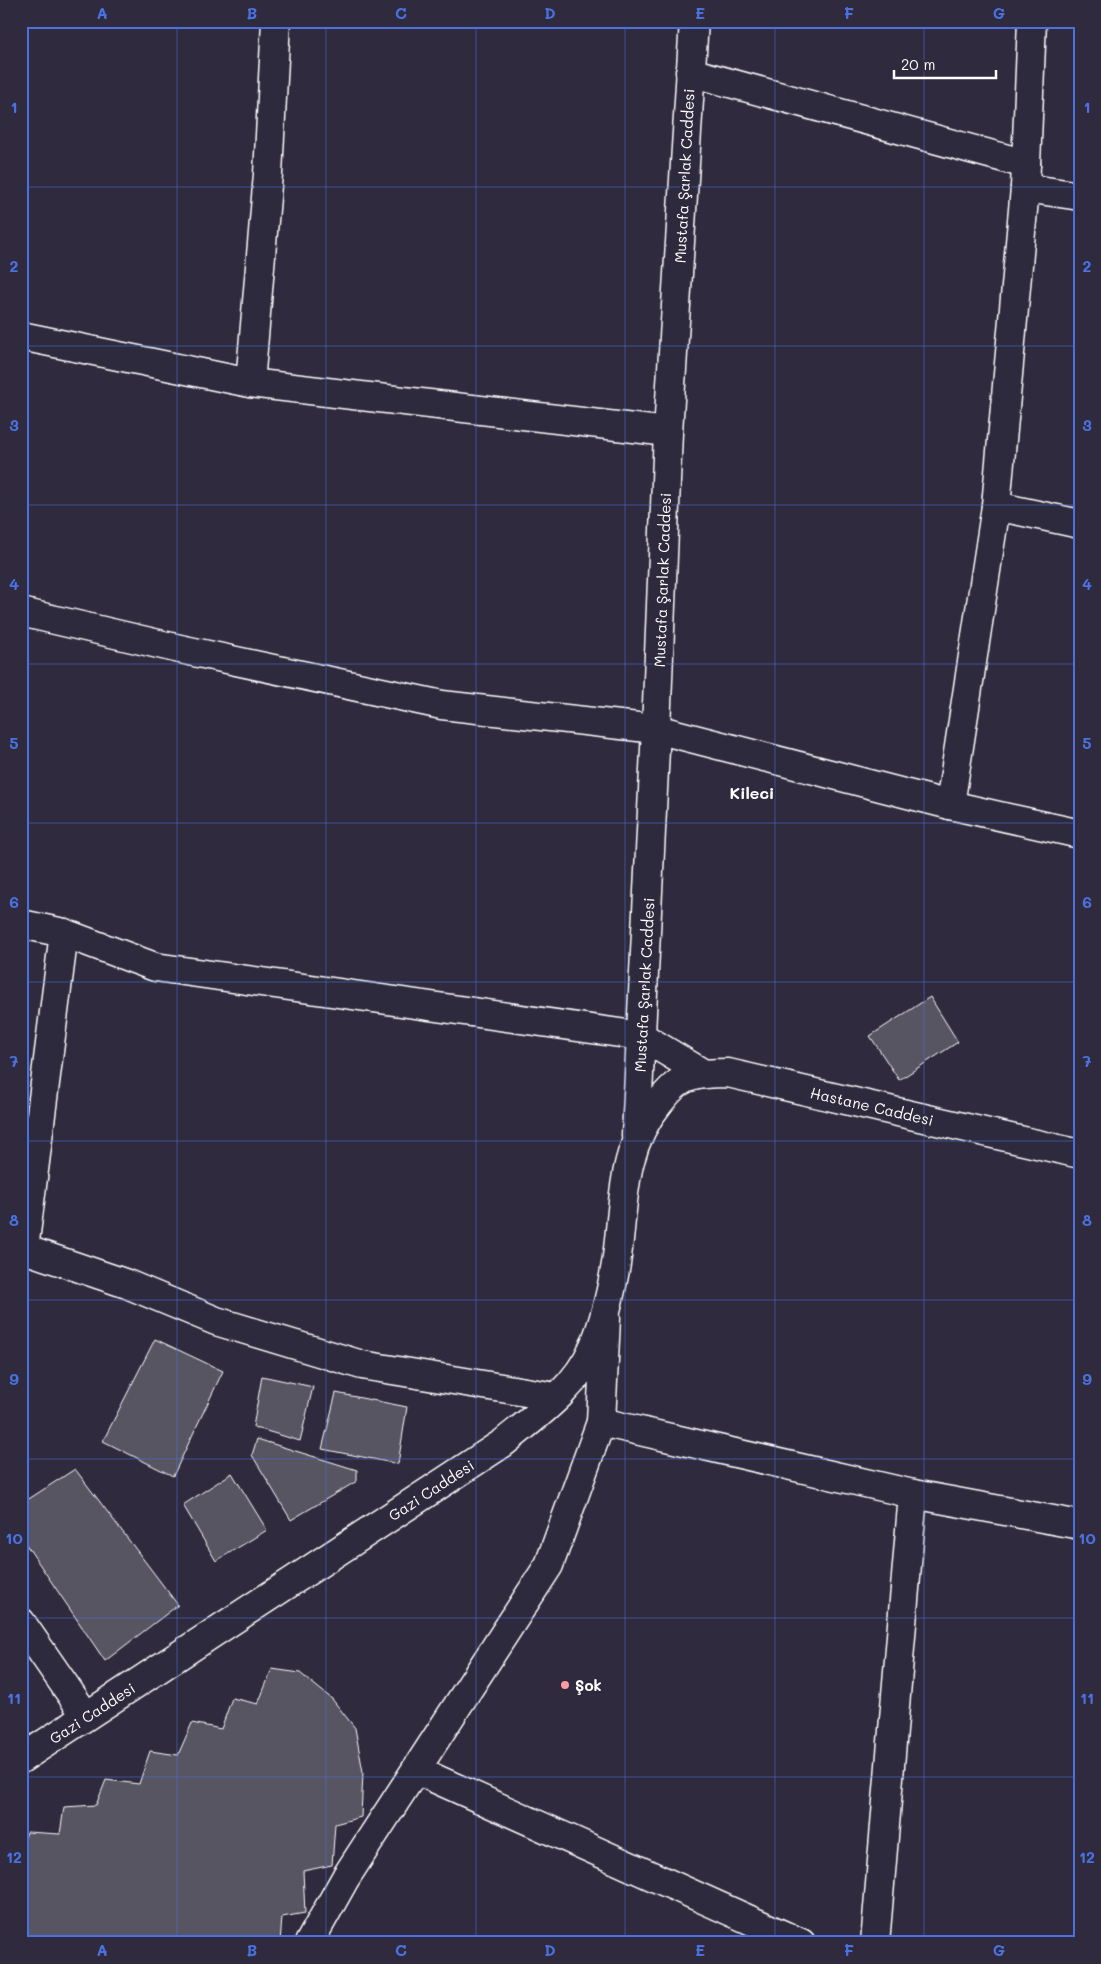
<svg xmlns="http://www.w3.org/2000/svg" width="1101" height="1964" viewBox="0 0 1101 1964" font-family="Mali,sans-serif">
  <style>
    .building { fill: #595564; stroke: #fff }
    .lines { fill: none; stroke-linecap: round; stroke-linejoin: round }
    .street-casing { stroke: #fff; stroke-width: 31 }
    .secondary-casing { stroke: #fff; stroke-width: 31 }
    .street { stroke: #2f2a3d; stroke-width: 28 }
    .secondary { stroke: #2f2a3d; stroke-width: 28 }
    .grid { fill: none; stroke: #4a71e0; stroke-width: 1; stroke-opacity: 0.55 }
    .poi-dot { fill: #ff9aa2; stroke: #2f2a3d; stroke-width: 2 }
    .labels { text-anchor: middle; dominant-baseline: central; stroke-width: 4; stroke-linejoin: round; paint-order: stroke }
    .street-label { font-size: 15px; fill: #fff; stroke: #2f2a3d }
    .poi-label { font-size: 15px; font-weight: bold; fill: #fff; stroke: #2f2a3d; text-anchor: start }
    .neighbourhood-label { font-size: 16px; font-weight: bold; fill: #fff; stroke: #2f2a3d }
    .neatline { fill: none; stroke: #4a71e0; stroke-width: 2 }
    .grid-label { font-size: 16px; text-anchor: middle; font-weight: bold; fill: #4a71e0 }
  </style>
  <rect width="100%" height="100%" fill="#2f2a3d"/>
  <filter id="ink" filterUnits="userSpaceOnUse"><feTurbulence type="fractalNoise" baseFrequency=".02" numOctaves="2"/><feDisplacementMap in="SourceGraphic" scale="10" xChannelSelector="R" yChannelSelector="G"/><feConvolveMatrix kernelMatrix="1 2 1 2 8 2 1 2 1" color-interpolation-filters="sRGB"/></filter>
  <g filter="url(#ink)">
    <g class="building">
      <polygon points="930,997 958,1042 899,1080 870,1036"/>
      <polygon points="155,1339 223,1371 173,1476 103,1441"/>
      <polygon points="262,1376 313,1387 300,1441 253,1427"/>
      <polygon points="336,1393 407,1407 398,1464 322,1449"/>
      <polygon points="257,1439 357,1470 357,1481 291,1520 252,1455"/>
      <polygon points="75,1469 178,1605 105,1661 21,1537 21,1504"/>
      <polygon points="232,1473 267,1530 216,1561 183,1505"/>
      <polygon points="272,1669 300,1673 332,1699 355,1728 363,1772 361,1817 335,1824 332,1865 303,1871 305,1913 282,1917 280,1943 21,1943 21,1847 27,1832 60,1834 64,1807 96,1805 106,1780 139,1784 150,1751 178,1755 192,1723 221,1729 232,1698 258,1704"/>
    </g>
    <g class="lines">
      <defs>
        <g id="street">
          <polyline points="690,72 1026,164"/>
          <polyline points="1025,188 1080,196"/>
          <polyline points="21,336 250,383 668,432"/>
          <polyline points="250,383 268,174 276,21"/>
          <polyline points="996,506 1080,524"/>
          <polyline points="21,612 180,649 442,705 656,729 950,805 1080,834"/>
          <polyline points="950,805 996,506 1025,188 1032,21"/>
          <polyline points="21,924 64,933 155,967 641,1036"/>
          <polyline points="24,1249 127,1284 216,1321 362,1365 556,1397"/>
          <polyline points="21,1251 24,1249 64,933"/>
          <polyline points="601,1422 913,1494 1080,1525"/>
          <polyline points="21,1622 86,1716"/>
          <polyline points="416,1770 801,1943"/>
          <polyline points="309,1943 346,1877 549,1565 601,1422 606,1318"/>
          <polyline points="875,1943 913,1494"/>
        </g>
        <g id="secondary">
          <polyline points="641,1036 704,1074"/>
          <polyline points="636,1135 656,729 668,432 694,21"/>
          <path d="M 21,1759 L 503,1443 C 536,1416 576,1388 593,1348 C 605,1321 611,1293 616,1264 C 625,1205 619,1152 659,1103 C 666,1094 676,1082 687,1078 C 700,1073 715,1073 728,1073 L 1080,1154"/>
        </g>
      </defs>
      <use href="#street" class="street-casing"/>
      <use href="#secondary" class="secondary-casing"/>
      <use href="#street" class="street"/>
      <use href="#secondary" class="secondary"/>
    </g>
  </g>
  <path class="grid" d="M 177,21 L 177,1943M 326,21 L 326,1943M 476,21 L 476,1943M 625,21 L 625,1943M 775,21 L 775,1943M 924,21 L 924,1943M 21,187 L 1080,187M 21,346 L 1080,346M 21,505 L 1080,505M 21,664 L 1080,664M 21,823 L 1080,823M 21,982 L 1080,982M 21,1141 L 1080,1141M 21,1300 L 1080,1300M 21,1459 L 1080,1459M 21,1618 L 1080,1618M 21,1777 L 1080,1777"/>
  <circle class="poi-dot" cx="565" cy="1685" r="5"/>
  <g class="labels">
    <g class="street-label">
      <text transform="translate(684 176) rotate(-87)">Mustafa Şarlak Caddesi</text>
      <text transform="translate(662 580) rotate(-88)">Mustafa Şarlak Caddesi</text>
      <text transform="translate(644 985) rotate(-87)">Mustafa Şarlak Caddesi</text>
      <text transform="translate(872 1106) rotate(13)">Hastane Caddesi</text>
      <text transform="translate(431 1490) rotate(-33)">Gazi Caddesi</text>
      <text transform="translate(92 1713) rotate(-33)">Gazi Caddesi</text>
    </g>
    <g class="poi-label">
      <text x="575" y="1685">Şok</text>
    </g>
    <g class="neighbourhood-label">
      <text x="752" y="792">Kileci</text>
    </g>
  </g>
  <rect width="1101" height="1964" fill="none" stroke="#2f2a3d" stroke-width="55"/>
  <path d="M894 70v8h102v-8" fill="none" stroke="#ffffff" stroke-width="2.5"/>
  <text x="901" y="70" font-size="15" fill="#ffffff" stroke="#2f2a3d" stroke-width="4" paint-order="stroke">20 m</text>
  <rect x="28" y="28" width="1046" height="1908" class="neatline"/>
  <g class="grid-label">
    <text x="102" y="19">A</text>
    <text x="252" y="19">B</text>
    <text x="401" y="19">C</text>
    <text x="550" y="19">D</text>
    <text x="700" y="19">E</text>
    <text x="849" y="19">F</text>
    <text x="999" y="19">G</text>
    <text x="14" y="113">1</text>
    <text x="1087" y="113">1</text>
    <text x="14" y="272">2</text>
    <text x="1087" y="272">2</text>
    <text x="14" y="431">3</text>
    <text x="1087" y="431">3</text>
    <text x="14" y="590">4</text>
    <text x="1087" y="590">4</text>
    <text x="14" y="749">5</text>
    <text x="1087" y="749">5</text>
    <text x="14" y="908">6</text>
    <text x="1087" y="908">6</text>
    <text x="14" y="1067">7</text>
    <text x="1087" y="1067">7</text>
    <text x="14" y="1226">8</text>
    <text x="1087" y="1226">8</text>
    <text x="14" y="1385">9</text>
    <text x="1087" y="1385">9</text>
    <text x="14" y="1544">10</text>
    <text x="1087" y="1544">10</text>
    <text x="14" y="1704">11</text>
    <text x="1087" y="1704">11</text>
    <text x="14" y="1863">12</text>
    <text x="1087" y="1863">12</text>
    <text x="102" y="1956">A</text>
    <text x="252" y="1956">B</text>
    <text x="401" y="1956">C</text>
    <text x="550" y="1956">D</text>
    <text x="700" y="1956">E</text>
    <text x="849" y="1956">F</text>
    <text x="999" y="1956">G</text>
  </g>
</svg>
